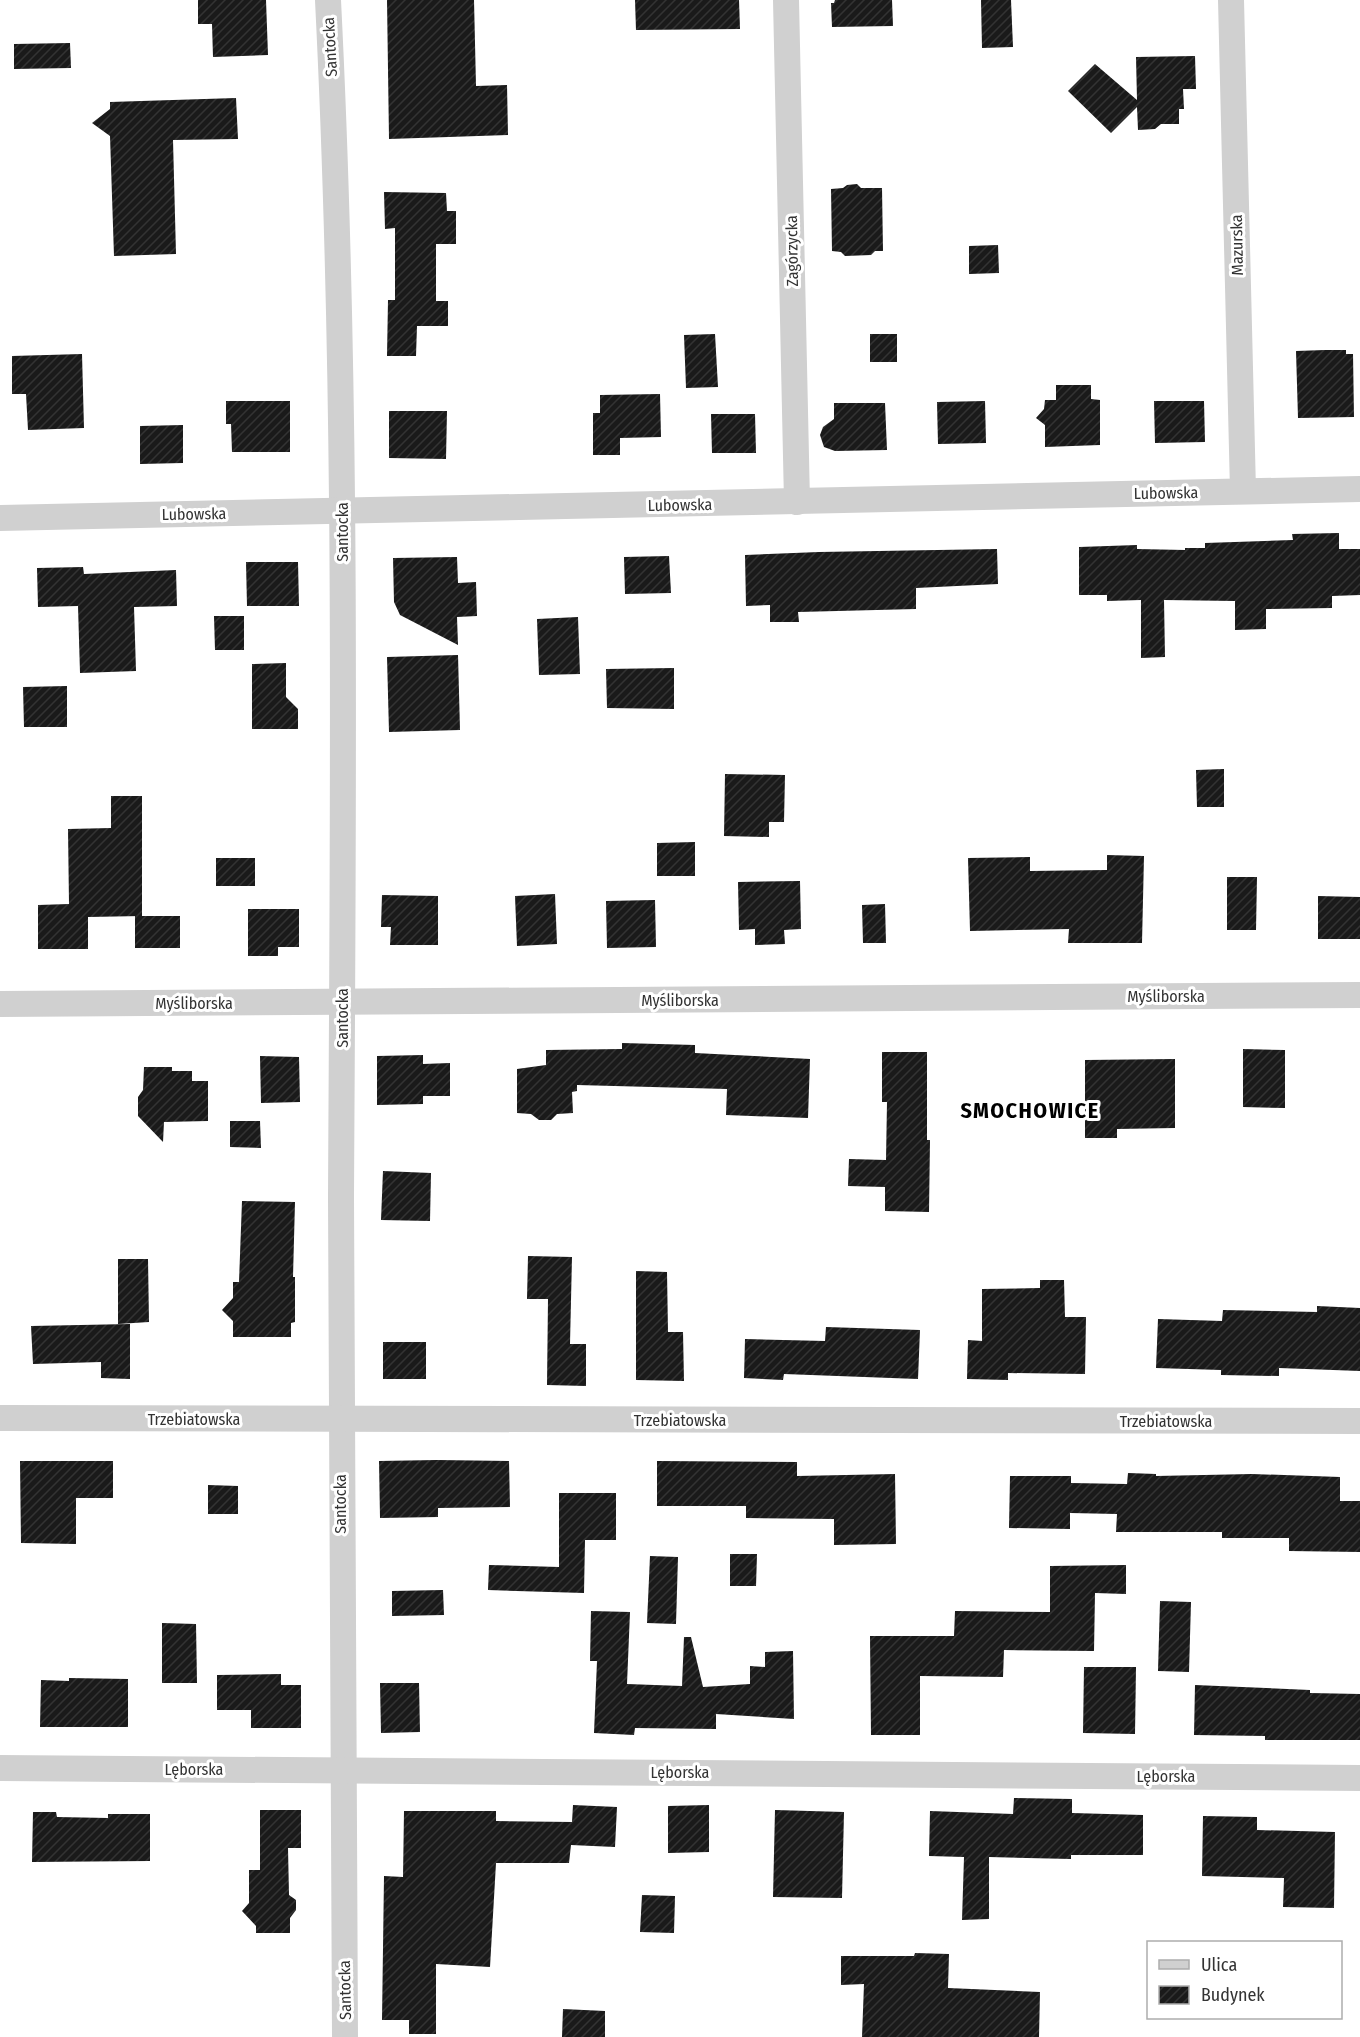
<svg xmlns="http://www.w3.org/2000/svg" width="1360" height="2037" viewBox="0 0 1360 2037" font-family="'Fira Sans Condensed',sans-serif">
  <style>
    .building { fill: url(#building-hatch) }
    .lines { fill: none; stroke-linecap: round; stroke-linejoin: round }
    .minor { stroke: #d0d0d0; stroke-width: 26 }
    .labels { text-anchor: middle; dominant-baseline: central; stroke-width: 6; stroke-linejoin: round; paint-order: stroke }
    .street-label { font-size: 16px; fill: #333; stroke: #fff }
    .district-label { font-size: 22px; font-weight: bold; letter-spacing: 1.5px; fill: #000; stroke: #fff }
  </style>
  <defs>
    <pattern id="building-hatch" width="6" height="6" patternUnits="userSpaceOnUse" patternTransform="scale(1.5)"><rect width="6" height="6" fill="#1a1a1a"/><path d="M-1 1l2-2M0 6l6-6M5 7l2-2" fill="none" stroke="#333"/></pattern>
  </defs>
  <rect width="100%" height="100%" fill="#fff"/>
  <g class="building">
    <polygon points="198,0 266,0 268,55 213,57 212,24 198,24"/>
    <polygon points="387,0 474,0 476,86 507,85 508,135 389,139"/>
    <polygon points="635,0 739,0 740,29 636,30"/>
    <polygon points="835,0 892,0 893,26 832,27 831,3 834,3"/>
    <polygon points="981,0 1011,0 1013,47 982,48"/>
    <polygon points="70,43 71,68 14,69 14,44"/>
    <polygon points="1195,56 1196,89 1183,89 1184,109 1179,109 1179,124 1161,124 1155,129 1138,130 1137,107 1111,133 1068,91 1095,64 1137,100 1136,57"/>
    <polygon points="236,98 238,139 173,140 176,254 114,256 110,136 92,123 110,109 110,102"/>
    <polygon points="857,184 861,188 882,188 883,251 875,251 871,255 845,256 841,252 832,251 831,189 843,188 847,185"/>
    <polygon points="384,192 446,193 447,211 456,211 456,244 436,244 436,301 448,301 448,326 417,326 416,356 387,356 388,300 395,300 395,228 385,229"/>
    <polygon points="998,245 999,273 969,274 969,246"/>
    <polygon points="715,334 718,387 686,388 684,335"/>
    <rect x="870" y="334" width="27" height="28"/>
    <polygon points="1325,350 1346,350 1346,354 1353,354 1354,417 1298,418 1296,351"/>
    <polygon points="82,354 84,428 28,430 26,394 12,394 12,356"/>
    <polygon points="1056,385 1091,385 1091,399 1100,400 1100,445 1045,447 1045,425 1036,418 1044,409 1045,400 1056,400"/>
    <polygon points="660,394 661,437 620,438 620,455 593,455 593,413 600,413 600,395"/>
    <polygon points="226,401 290,401 290,452 232,452 231,424 226,424"/>
    <polygon points="985,401 986,443 938,444 937,402"/>
    <polygon points="1154,401 1204,401 1205,442 1155,443"/>
    <polygon points="834,403 885,403 887,450 835,451 824,447 820,435 823,427 834,419"/>
    <polygon points="389,411 447,411 446,459 389,458"/>
    <polygon points="711,414 755,414 756,453 712,453"/>
    <polygon points="183,425 183,463 140,464 140,426"/>
    <polygon points="1339,533 1339,549 1360,549 1360,595 1332,596 1332,608 1266,609 1266,629 1235,630 1235,601 1164,600 1165,657 1141,658 1141,600 1107,601 1107,595 1079,595 1079,547 1137,545 1137,549 1185,550 1185,548 1205,548 1205,543 1293,540 1292,534"/>
    <polygon points="997,549 998,584 916,588 916,609 798,612 799,622 770,622 770,605 746,606 745,555 819,552"/>
    <polygon points="669,556 671,593 625,594 624,557"/>
    <polygon points="457,557 458,583 476,582 477,616 457,617 458,645 400,615 394,602 393,558"/>
    <polygon points="246,562 298,562 299,606 247,606"/>
    <polygon points="83,567 84,574 176,570 177,606 134,607 136,671 80,673 78,606 38,607 37,568"/>
    <polygon points="214,616 244,616 244,650 215,650"/>
    <polygon points="578,617 580,674 539,675 537,619"/>
    <polygon points="458,655 460,730 389,732 387,657"/>
    <polygon points="286,663 286,697 298,709 298,729 252,729 252,664"/>
    <polygon points="674,668 674,709 607,708 606,669"/>
    <polygon points="67,686 67,727 24,727 23,687"/>
    <polygon points="1224,769 1224,807 1197,807 1196,770"/>
    <polygon points="725,774 785,775 784,822 769,822 769,837 724,836"/>
    <polygon points="111,796 142,796 142,916 88,917 88,949 38,949 38,905 69,904 68,829 111,828"/>
    <polygon points="695,842 695,876 657,876 657,843"/>
    <polygon points="1107,855 1144,856 1142,943 1068,943 1069,929 970,931 968,858 1030,857 1030,871 1107,870"/>
    <rect x="216" y="858" width="39" height="28"/>
    <polygon points="1227,877 1257,877 1256,930 1227,930"/>
    <polygon points="800,881 801,929 784,930 785,944 755,945 755,929 739,930 738,882"/>
    <polygon points="555,894 557,944 517,946 515,896"/>
    <polygon points="382,895 438,896 438,945 390,945 391,927 381,927"/>
    <polygon points="1318,896 1360,897 1360,939 1318,939"/>
    <polygon points="655,900 656,947 607,948 606,901"/>
    <polygon points="885,904 886,943 863,943 862,905"/>
    <polygon points="248,909 299,909 299,947 278,947 278,956 248,956"/>
    <rect x="135" y="916" width="45" height="32"/>
    <polygon points="622,1043 695,1045 695,1053 810,1059 808,1118 726,1115 727,1089 577,1085 577,1091 572,1092 573,1113 557,1114 551,1120 539,1120 531,1114 517,1113 517,1069 546,1065 546,1050 622,1049"/>
    <polygon points="1243,1049 1285,1050 1285,1108 1243,1107"/>
    <polygon points="882,1052 927,1052 927,1140 930,1140 929,1212 885,1211 885,1187 848,1186 849,1159 886,1160 887,1102 882,1102"/>
    <polygon points="423,1055 423,1064 450,1063 450,1096 423,1096 423,1104 377,1105 377,1056"/>
    <polygon points="260,1056 299,1057 300,1102 261,1103"/>
    <polygon points="1175,1059 1175,1128 1117,1129 1117,1138 1085,1138 1085,1060"/>
    <polygon points="144,1067 172,1067 172,1071 192,1071 192,1081 208,1081 208,1121 164,1122 163,1142 138,1116 138,1097 143,1090"/>
    <polygon points="230,1121 260,1121 261,1148 230,1147"/>
    <polygon points="383,1171 431,1173 430,1221 381,1220"/>
    <polygon points="242,1201 295,1202 293,1277 295,1277 295,1322 291,1323 291,1337 233,1337 233,1321 222,1310 233,1298 233,1282 239,1282"/>
    <polygon points="528,1256 572,1257 570,1344 586,1344 586,1386 547,1385 548,1299 527,1299"/>
    <polygon points="118,1259 148,1259 149,1322 118,1324"/>
    <polygon points="636,1271 667,1272 668,1332 683,1332 684,1381 636,1380"/>
    <polygon points="1040,1280 1064,1280 1065,1317 1086,1317 1085,1374 1008,1373 1008,1380 967,1379 968,1340 982,1341 982,1289 1040,1288"/>
    <polygon points="1317,1306 1360,1308 1360,1371 1279,1368 1279,1376 1221,1375 1221,1370 1156,1368 1158,1319 1222,1321 1223,1310 1317,1312"/>
    <polygon points="130,1324 130,1379 101,1378 101,1362 33,1364 31,1326"/>
    <polygon points="826,1327 920,1330 918,1379 784,1374 783,1380 744,1378 745,1339 825,1341"/>
    <rect x="383" y="1342" width="43" height="37"/>
    <polygon points="437,1460 509,1461 510,1507 438,1508 438,1517 380,1518 379,1461"/>
    <polygon points="20,1461 113,1461 113,1498 76,1498 76,1544 21,1543"/>
    <polygon points="657,1461 797,1462 797,1476 895,1474 896,1544 834,1545 834,1519 746,1518 746,1506 657,1506"/>
    <polygon points="1128,1473 1156,1474 1156,1476 1252,1474 1340,1477 1340,1501 1360,1501 1360,1552 1289,1551 1289,1538 1222,1538 1222,1532 1116,1532 1117,1514 1070,1513 1070,1529 1009,1528 1010,1476 1071,1476 1071,1483 1127,1484"/>
    <polygon points="208,1485 238,1486 238,1514 208,1514"/>
    <polygon points="559,1493 616,1493 616,1540 585,1540 584,1593 488,1590 489,1565 559,1567"/>
    <polygon points="730,1554 757,1554 756,1586 730,1586"/>
    <polygon points="650,1556 678,1557 676,1624 647,1623"/>
    <polygon points="1126,1565 1126,1594 1095,1593 1094,1651 1004,1650 1003,1677 920,1676 920,1735 871,1735 870,1636 954,1636 955,1611 1050,1612 1050,1566"/>
    <polygon points="443,1590 444,1615 392,1616 392,1591"/>
    <polygon points="1160,1601 1191,1602 1189,1672 1158,1671"/>
    <polygon points="591,1611 630,1612 627,1684 682,1686 684,1637 691,1637 703,1687 750,1684 750,1666 765,1667 765,1652 793,1651 794,1719 716,1714 716,1729 635,1728 634,1735 594,1733 597,1661 590,1661"/>
    <polygon points="162,1623 196,1624 197,1683 162,1683"/>
    <polygon points="1084,1667 1136,1667 1135,1734 1083,1733"/>
    <polygon points="281,1674 281,1685 301,1685 301,1728 251,1728 251,1710 217,1710 217,1675"/>
    <polygon points="69,1678 128,1679 128,1727 40,1727 41,1680 69,1681"/>
    <polygon points="380,1683 419,1683 420,1732 381,1733"/>
    <polygon points="1195,1685 1310,1690 1310,1693 1360,1694 1360,1740 1265,1740 1265,1736 1194,1735"/>
    <polygon points="1014,1798 1072,1799 1072,1813 1143,1815 1143,1855 1071,1855 1071,1859 989,1857 989,1919 962,1920 964,1857 929,1856 930,1811 1013,1814"/>
    <polygon points="573,1805 617,1807 615,1847 571,1845 569,1863 496,1863 490,1967 436,1964 436,2034 409,2034 409,2020 382,2020 384,1876 403,1877 404,1811 496,1811 496,1821 572,1822"/>
    <polygon points="709,1805 709,1852 668,1853 668,1806"/>
    <polygon points="260,1810 301,1810 301,1848 288,1848 289,1895 296,1900 296,1910 290,1918 290,1933 256,1933 256,1926 242,1911 249,1903 249,1870 260,1870"/>
    <polygon points="775,1810 844,1812 842,1898 773,1897"/>
    <polygon points="33,1812 56,1812 57,1817 108,1818 108,1814 150,1814 150,1861 32,1862"/>
    <polygon points="1203,1816 1257,1817 1257,1830 1335,1832 1334,1908 1283,1907 1284,1878 1202,1876"/>
    <polygon points="642,1895 675,1896 674,1933 640,1932"/>
    <polygon points="915,1953 949,1954 948,1988 1040,1992 1039,2037 862,2037 864,1984 841,1985 841,1956 914,1956"/>
    <polygon points="563,2009 605,2011 605,2037 562,2037"/>
  </g>
  <g class="lines">
    <g class="minor">
      <path d="M 328,0 C 348,399 343,798 341,1198 C 340,1477 343,1757 345,2037"/>
      <polyline points="786,0 797,502"/>
      <polyline points="1231,0 1243,491"/>
      <polyline points="0,518 1360,489"/>
      <polyline points="0,1004 1360,995"/>
      <polyline points="0,1418 1360,1421"/>
      <polyline points="0,1768 1360,1778"/>
    </g>
  </g>
  <g class="labels">
    <g class="street-label">
      <text transform="translate(330 47) rotate(-93)">Santocka</text>
      <text transform="translate(1237 245) rotate(-91)">Mazurska</text>
      <text transform="translate(792 251) rotate(-91)">Zagórzycka</text>
      <text transform="translate(1166 493) rotate(-1)">Lubowska</text>
      <text transform="translate(680 505) rotate(-1)">Lubowska</text>
      <text transform="translate(194 514) rotate(-1)">Lubowska</text>
      <text transform="translate(342 532) rotate(-90)">Santocka</text>
      <text x="1166" y="996">Myśliborska</text>
      <text x="680" y="1000">Myśliborska</text>
      <text x="194" y="1003">Myśliborska</text>
      <text transform="translate(342 1018) rotate(-90)">Santocka</text>
      <text x="194" y="1419">Trzebiatowska</text>
      <text x="680" y="1420">Trzebiatowska</text>
      <text x="1166" y="1421">Trzebiatowska</text>
      <text transform="translate(340 1504) rotate(-90)">Santocka</text>
      <text x="194" y="1769">Lęborska</text>
      <text x="680" y="1772">Lęborska</text>
      <text x="1166" y="1776">Lęborska</text>
      <text transform="translate(345 1990) rotate(-91)">Santocka</text>
    </g>
    <g class="district-label">
      <text x="1030" y="1110">SMOCHOWICE</text>
    </g>
  </g>
  <rect x="1147" y="1941" width="195" height="78" fill="#ffffff" stroke="#adadad" stroke-width="1.5"/>
  <rect x="1159" y="1960" width="30" height="9" fill="#d0d0d0" stroke="#adadad" stroke-width="1.5"/>
  <text x="1201" y="1971" font-size="18" fill="#333333">Ulica</text>
  <rect x="1159" y="1986" width="30" height="18" fill="url(#building-hatch)" stroke="#adadad" stroke-width="1.5"/>
  <text x="1201" y="2001" font-size="18" fill="#333333">Budynek</text>
</svg>
